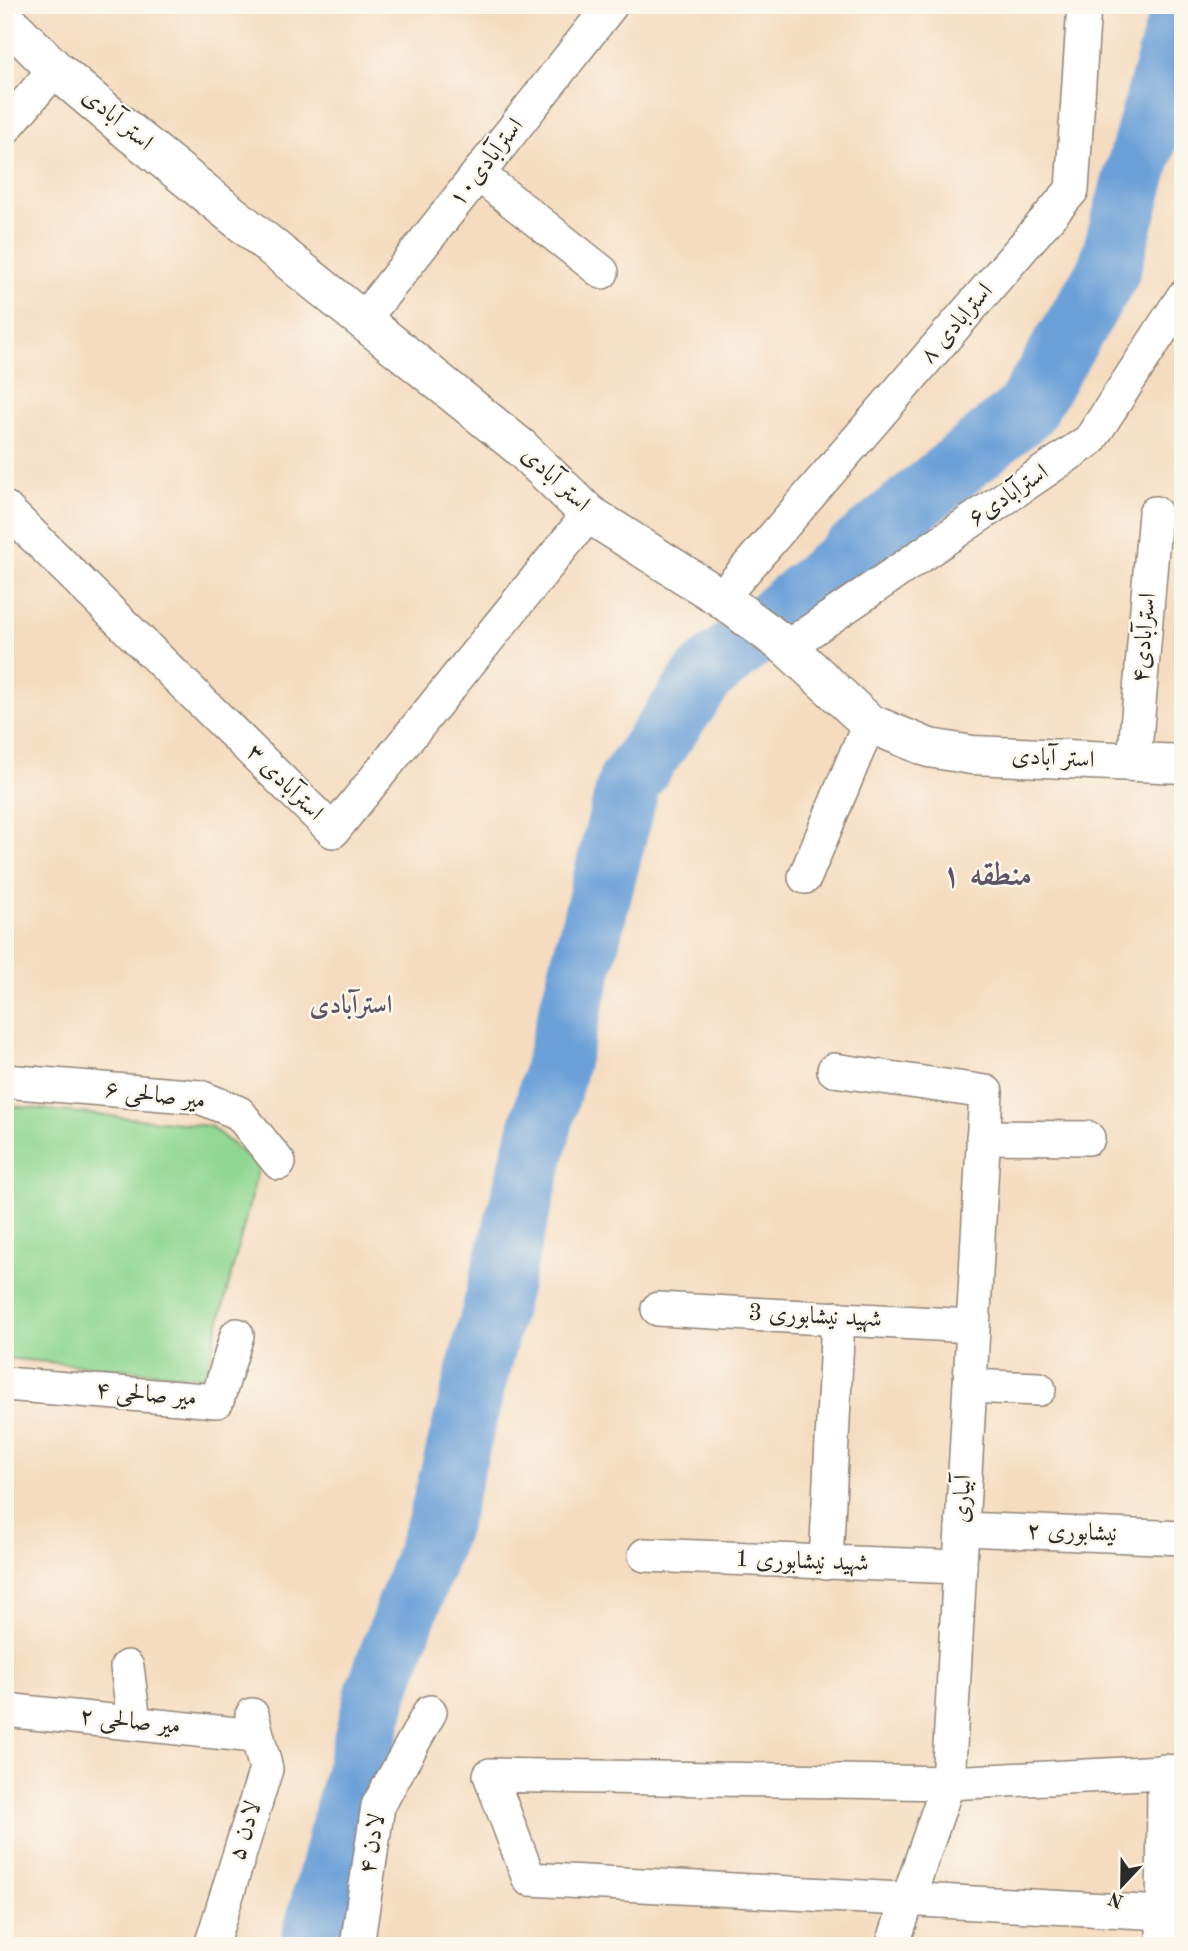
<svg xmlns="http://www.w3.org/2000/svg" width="1188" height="1951" viewBox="0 0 1188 1951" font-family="'Old Standard TT',Amiri,serif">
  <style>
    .green { fill: #90d792; stroke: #5e815e; stroke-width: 2 }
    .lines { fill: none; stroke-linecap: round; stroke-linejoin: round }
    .river { stroke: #6ca0d8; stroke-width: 63 }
    .street-casing { stroke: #908476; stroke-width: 36 }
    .secondary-casing { stroke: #908476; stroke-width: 41 }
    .street { stroke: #fff; stroke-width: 33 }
    .secondary { stroke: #fff; stroke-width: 38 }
    .labels { text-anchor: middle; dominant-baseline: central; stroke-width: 5; stroke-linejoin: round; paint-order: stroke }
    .street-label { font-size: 24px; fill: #2b2b2b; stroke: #fbf7ec }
    .neighbourhood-label { font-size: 26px; font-weight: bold; fill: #5f5465; stroke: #fbf7ec }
    .district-label { font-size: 32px; font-weight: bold; fill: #5f5465; stroke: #fbf7ec }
  </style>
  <rect width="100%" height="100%" fill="#fbf7ec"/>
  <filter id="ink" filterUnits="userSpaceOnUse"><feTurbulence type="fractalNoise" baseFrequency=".0143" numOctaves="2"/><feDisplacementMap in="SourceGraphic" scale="14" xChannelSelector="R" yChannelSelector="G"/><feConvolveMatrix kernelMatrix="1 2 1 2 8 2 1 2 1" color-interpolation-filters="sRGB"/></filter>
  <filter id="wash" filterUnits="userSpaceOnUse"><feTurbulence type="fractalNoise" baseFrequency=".00686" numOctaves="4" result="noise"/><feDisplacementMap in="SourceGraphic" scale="28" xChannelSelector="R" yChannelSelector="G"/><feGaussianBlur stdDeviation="1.57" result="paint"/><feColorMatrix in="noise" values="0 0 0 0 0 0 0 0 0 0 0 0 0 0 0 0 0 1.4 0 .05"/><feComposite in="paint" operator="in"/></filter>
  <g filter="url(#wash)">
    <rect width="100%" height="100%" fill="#f5dcc0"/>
    <polygon class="green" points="10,1106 210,1126 259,1166 205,1377 5,1358 5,1131"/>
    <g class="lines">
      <polyline class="river" points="311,1946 378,1689 439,1522 629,782 705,675 1025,411 1108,272 1183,6"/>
    </g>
  </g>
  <g filter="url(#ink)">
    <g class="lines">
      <defs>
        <g id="street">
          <polyline points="5,128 55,69"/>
          <polyline points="478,174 602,272"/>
          <polyline points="363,320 611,5"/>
          <polyline points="5,508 333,831 589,514"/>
          <polyline points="721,598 1072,190 1084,5"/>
          <polyline points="787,647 1090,440 1183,297"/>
          <polyline points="1134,763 1155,513"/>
          <polyline points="805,877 869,723"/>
          <polyline points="834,1070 986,1092 948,1783 892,1946"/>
          <polyline points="5,1081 200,1097 239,1113 279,1163"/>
          <polyline points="983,1137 1088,1138"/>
          <polyline points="658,1309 973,1326"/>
          <polyline points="5,1384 217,1401 237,1335"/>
          <polyline points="970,1386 1039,1389"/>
          <polyline points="962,1529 1183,1538"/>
          <polyline points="645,1555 960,1567"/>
          <polyline points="826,1563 838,1318"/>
          <polyline points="127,1667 134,1721"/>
          <polyline points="5,1710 255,1736"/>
          <polyline points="1163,1913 529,1879 490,1775 948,1783 1183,1771"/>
          <polyline points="211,1946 266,1769 252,1715"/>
          <polyline points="357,1946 378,1806 430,1712"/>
          <polyline points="1163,1946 1164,1771"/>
        </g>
        <polyline id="secondary" points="5,19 55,69 132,134 520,447 589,514 721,598 787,647 869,723 929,748 972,755 1183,764"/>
      </defs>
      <use href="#street" class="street-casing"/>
      <use href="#secondary" class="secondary-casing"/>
      <use href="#street" class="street"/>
      <use href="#secondary" class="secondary"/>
    </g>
  </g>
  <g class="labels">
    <g class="street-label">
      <text transform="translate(117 120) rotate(40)">استر آبادی</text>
      <text transform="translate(487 163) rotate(-52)">استرآبادی۱۰</text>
      <text transform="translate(957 324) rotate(-49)">۸ استرابادی</text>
      <text transform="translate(555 480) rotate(43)">استر آبادی</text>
      <text transform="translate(1009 496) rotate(-34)">استرآبادی۶</text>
      <text transform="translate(1145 638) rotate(-85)">استرآبادی۴</text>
      <text transform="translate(1053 759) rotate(3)">استر آبادی</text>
      <text transform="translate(284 783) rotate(45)">استرآبادی ۳</text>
      <text transform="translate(155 1096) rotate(7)">۶ میر صالحی</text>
      <text transform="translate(815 1317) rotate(3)">شهید نیشابوری 3</text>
      <text transform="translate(146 1395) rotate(5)">۴ میر صالحی</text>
      <text transform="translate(963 1499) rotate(-87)">آبیاری</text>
      <text transform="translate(1072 1533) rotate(2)">نیشابوری ۲</text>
      <text transform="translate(802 1562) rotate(2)">شهید نیشابوری 1</text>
      <text transform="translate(130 1722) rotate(6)">۲ میر صالحی</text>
      <text transform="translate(246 1831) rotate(-73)">۵ لادن</text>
      <text transform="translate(373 1844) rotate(-80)">۴ لادن</text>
    </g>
    <g class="neighbourhood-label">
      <text x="351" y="1006">استرآبادی</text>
    </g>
    <g class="district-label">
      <text x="987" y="877">منطقه ۱</text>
    </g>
  </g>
  <rect width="1188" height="1951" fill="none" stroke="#fbf7ec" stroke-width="28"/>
  <g transform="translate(1122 1885) rotate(202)" stroke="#fbf7ec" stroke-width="5" paint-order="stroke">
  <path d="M0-5L12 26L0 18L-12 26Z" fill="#2b2b2b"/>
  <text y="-10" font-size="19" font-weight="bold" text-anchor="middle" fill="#2b2b2b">N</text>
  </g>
</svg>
